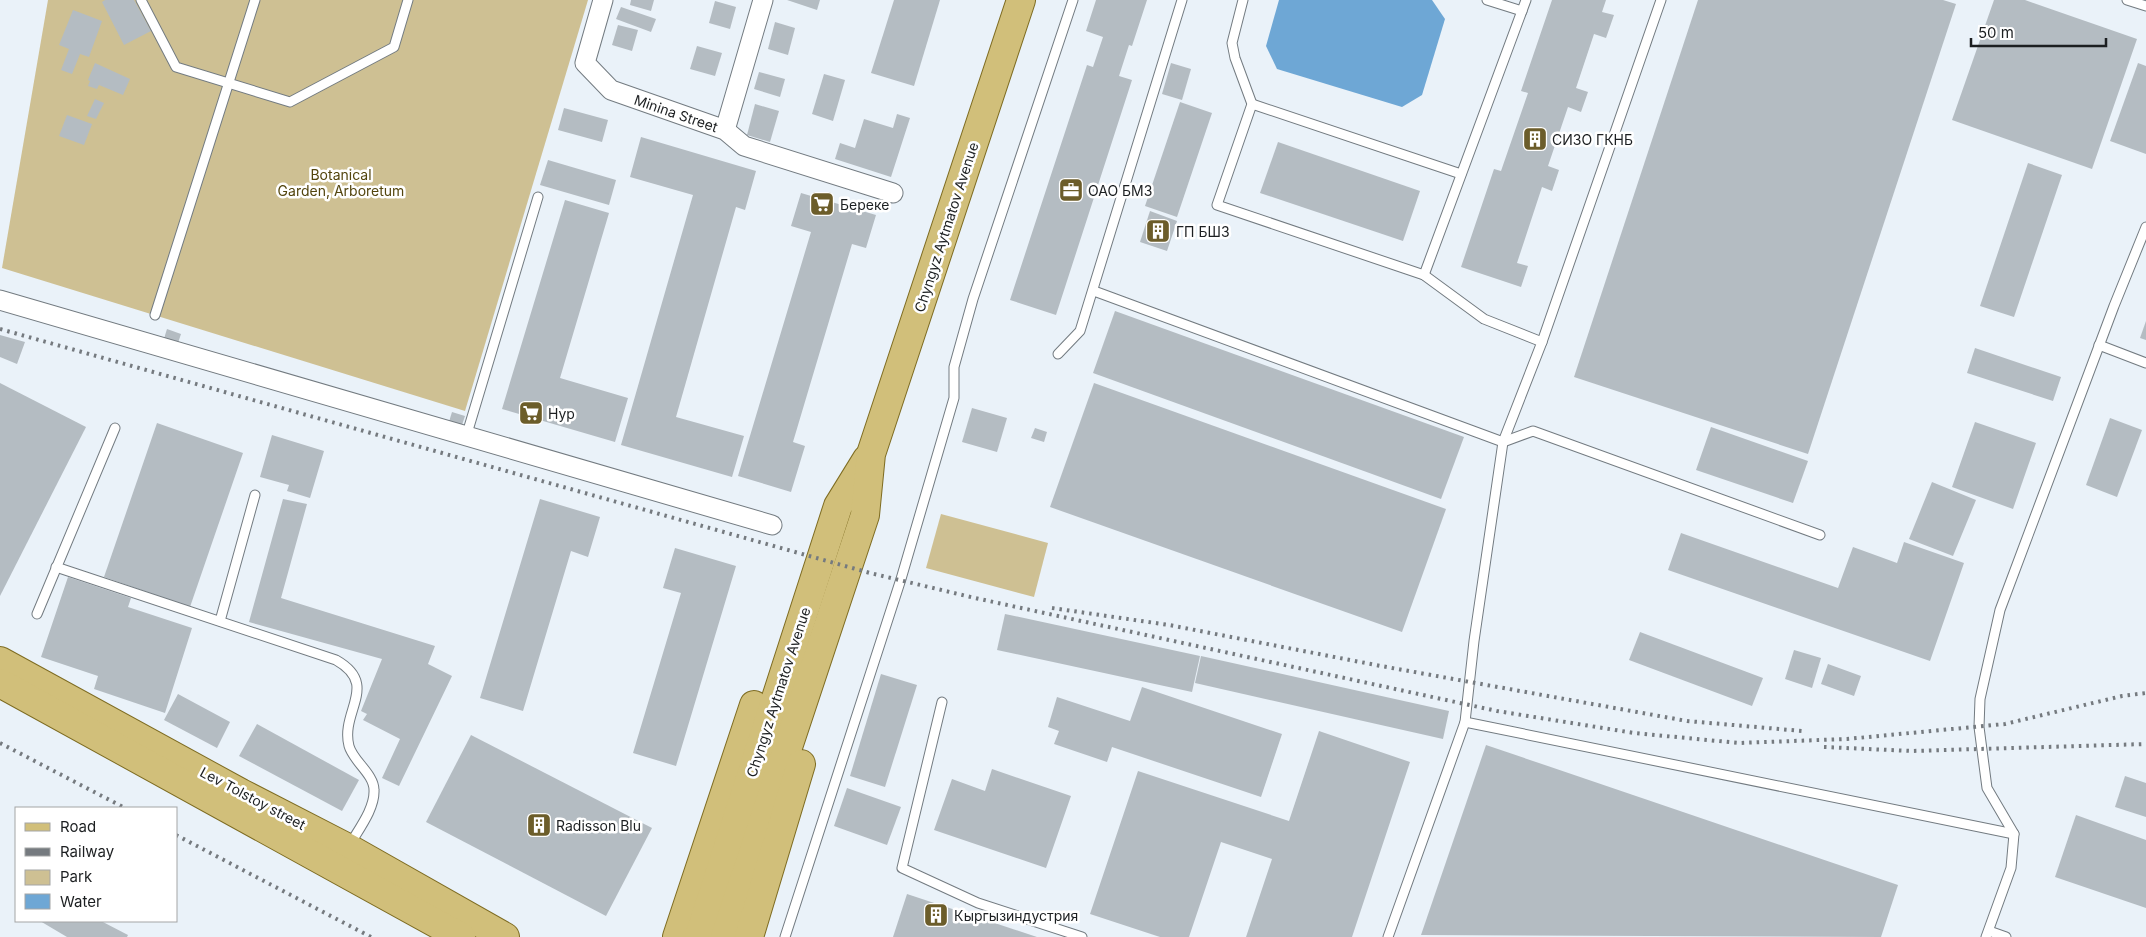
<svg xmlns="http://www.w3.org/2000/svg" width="2146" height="937" viewBox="0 0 2146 937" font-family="Inter,sans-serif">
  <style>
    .green { fill: #cec093 }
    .water { fill: #6ea7d5 }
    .building { fill: #b4bcc2 }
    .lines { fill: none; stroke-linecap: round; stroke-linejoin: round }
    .service-casing { stroke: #737b81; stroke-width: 11 }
    .minor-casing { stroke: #737b81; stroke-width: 21 }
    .primary-casing { stroke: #7e6c22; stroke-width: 30 }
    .service { stroke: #fff; stroke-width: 9 }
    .minor { stroke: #fff; stroke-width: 19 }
    .primary { stroke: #d1bf7a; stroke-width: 28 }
    .rail { stroke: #757a7f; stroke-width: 4; stroke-dasharray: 2.5 5; stroke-linecap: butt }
    .labels { text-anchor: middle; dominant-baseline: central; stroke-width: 5; stroke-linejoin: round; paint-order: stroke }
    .street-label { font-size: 14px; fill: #1c1f21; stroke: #fff }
    .poi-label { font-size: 14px; fill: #1c1f21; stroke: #fff; text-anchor: start }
    .park-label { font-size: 14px; fill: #53450e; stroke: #fff }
  </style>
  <rect width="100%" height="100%" fill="#eaf2f9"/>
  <g class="green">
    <polygon points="48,0 588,0 465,411 2,268"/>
    <polygon points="941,514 1048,543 1034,597 926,568"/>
  </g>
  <polygon class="water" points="1279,0 1432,0 1445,19 1422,95 1402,107 1277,69 1266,46"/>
  <g class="building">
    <polygon points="105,0 134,0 151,31 124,45 102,2"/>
    <polygon points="631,0 654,0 651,11 630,5"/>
    <polygon points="787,0 820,0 817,10"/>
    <polygon points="894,0 940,0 914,86 871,73"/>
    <polygon points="1096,0 1147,0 1132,46 1129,45 1119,76 1132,80 1056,315 1010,300 1087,65 1093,67 1103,37 1086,31"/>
    <polygon points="1552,0 1606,0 1602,12 1614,15 1606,38 1594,34 1576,88 1588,92 1581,112 1568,107 1548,166 1559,170 1552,191 1542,187 1517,263 1528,266 1521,287 1461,267 1494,169 1501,171 1528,93 1521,91"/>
    <polygon points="1698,0 1943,0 1956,4 1808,454 1574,377"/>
    <polygon points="1994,0 2025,0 2137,39 2092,169 1952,120"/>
    <polygon points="715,1 736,7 730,29 709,23"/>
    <polygon points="621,7 656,19 651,32 616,19"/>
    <polygon points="73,10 102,21 89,57 80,54 72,74 61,70 69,49 59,45"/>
    <polygon points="775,22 795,28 788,55 768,49"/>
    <polygon points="618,25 638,30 632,51 612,45"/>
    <polygon points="697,46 722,53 715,76 690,69"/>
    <polygon points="95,63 130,79 123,95 99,85 97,89 88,86 90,81 88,80"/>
    <polygon points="1171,63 1191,69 1182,100 1162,94"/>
    <polygon points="2138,63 2146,66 2146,154 2110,141"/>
    <polygon points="759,72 785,79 780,97 754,89"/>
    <polygon points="824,74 845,80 833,121 812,114"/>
    <polygon points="95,99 104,103 96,119 87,116"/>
    <polygon points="1180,102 1212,113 1177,217 1145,206"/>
    <polygon points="755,104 779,111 770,142 747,135"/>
    <polygon points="564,108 608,120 602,142 558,130"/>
    <polygon points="897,114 910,118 891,177 835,159 840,143 855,148 864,119 893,128"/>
    <polygon points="67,115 92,124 84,145 59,136"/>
    <polygon points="641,137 756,171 745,210 736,207 676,417 744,436 732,477 621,445 693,195 630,177"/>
    <polygon points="1278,142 1420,191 1403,241 1260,193"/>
    <polygon points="548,160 616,180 609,205 540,185"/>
    <polygon points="2028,163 2062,175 2014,317 1980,306"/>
    <polygon points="801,193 876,215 866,248 852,244 793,442 805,446 791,492 738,476 811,232 791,226"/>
    <polygon points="565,200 609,213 560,378 628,398 615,442 502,409"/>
    <polygon points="1150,211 1177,221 1167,251 1140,242"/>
    <polygon points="1115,311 1464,437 1441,499 1093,373"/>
    <polygon points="2146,321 2146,340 2140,338"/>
    <polygon points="167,329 181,334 177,346 163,342"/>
    <polygon points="0,335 25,342 17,364 0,357"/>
    <polygon points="1975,348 2061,377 2053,401 1967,373"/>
    <polygon points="0,383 86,427 0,596"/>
    <polygon points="1094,383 1446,509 1402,632 1050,507"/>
    <polygon points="972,408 1007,418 997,452 962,442"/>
    <polygon points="452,412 465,416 461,428 448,425"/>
    <polygon points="2110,418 2142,430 2117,497 2086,485"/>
    <polygon points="1975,422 2036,443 2013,509 1952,487"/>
    <polygon points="157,423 243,453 190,607 104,577"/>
    <polygon points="1711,427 1808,461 1793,503 1696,470"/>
    <polygon points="1035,428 1047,432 1044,442 1031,438"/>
    <polygon points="272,435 324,451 310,498 287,491 289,485 260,477"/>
    <polygon points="1932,482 1976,500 1953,556 1909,539"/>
    <polygon points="283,499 307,504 281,598 435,646 428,664 452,676 399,786 382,778 400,739 363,720 367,714 361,711 382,659 249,622"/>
    <polygon points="540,499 600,517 588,557 571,551 523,711 480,698"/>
    <polygon points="1681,533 1838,588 1853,547 1897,563 1904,542 1964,563 1930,661 1668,570"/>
    <polygon points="675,548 736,566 676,766 633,753 681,593 663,588"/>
    <polygon points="68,577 131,598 128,607 192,628 165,713 94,689 98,676 41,657"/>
    <polygon points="1005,614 1200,656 1192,692 997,650"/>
    <polygon points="1640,632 1763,678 1752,706 1629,660"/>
    <polygon points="1794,650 1821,658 1812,688 1785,679"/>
    <polygon points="1201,656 1449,711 1443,739 1195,683"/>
    <polygon points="1828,664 1861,676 1854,696 1821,684"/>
    <polygon points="881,674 917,685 885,787 850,776"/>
    <polygon points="1142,687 1282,734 1261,797 1112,747 1107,762 1054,744 1059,731 1048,727 1057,697 1130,721"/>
    <polygon points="178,694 230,722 217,748 164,720"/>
    <polygon points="257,724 359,780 342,811 239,756"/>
    <polygon points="1319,731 1410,762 1352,937 1246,937 1272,859 1221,842 1189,937 1160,937 1090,914 1138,771 1289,821"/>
    <polygon points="471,735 652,828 606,916 426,822"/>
    <polygon points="1486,745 1898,885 1881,937 1421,935"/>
    <polygon points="992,769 1071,796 1046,868 934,830 952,779 985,791"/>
    <polygon points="2125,776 2146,783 2146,817 2115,807"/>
    <polygon points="847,788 901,807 887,845 834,826"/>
    <polygon points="2076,815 2146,840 2146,908 2055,877"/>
    <polygon points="907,894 1037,937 893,937"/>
    <polygon points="40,921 101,921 128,935 127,937 67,937"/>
  </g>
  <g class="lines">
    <defs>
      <g id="service">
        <polyline points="141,0 176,67 290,102 394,47 408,0"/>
        <polyline points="1243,0 1232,43 1235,58 1252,104 1217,205 1424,275 1484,319 1542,342"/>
        <polyline points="1487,0 1522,11"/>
        <polyline points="2127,0 2146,6"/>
        <polyline points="1252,104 1461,174"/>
        <polyline points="1424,275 1526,0"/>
        <polyline points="1094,291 1503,442 1533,431 1820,535"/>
        <polyline points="155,315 255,0"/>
        <polyline points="2099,345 2146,363"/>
        <polyline points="1058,354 1080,331 1182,0"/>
        <polyline points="466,437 538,197"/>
        <path d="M 56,567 L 336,660 C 380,685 340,711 349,746 C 353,761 374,774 374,790 C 375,809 358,830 349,846"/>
        <polyline points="37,614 115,428"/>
        <polyline points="220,621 255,495"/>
        <polyline points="942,702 902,868 978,903 1082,937"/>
        <polyline points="1465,722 2014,834"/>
        <polyline points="1989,931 2006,937"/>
        <polyline points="785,937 901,579 954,398 954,367 973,299 1073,0"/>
        <polyline points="1388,937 1465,722 1474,641 1503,442 1542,342 1661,0"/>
        <polyline points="1986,937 2011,868 2014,834 1987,788 1979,727 1980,699 2000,610 2114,306 2146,227"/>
      </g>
      <g id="minor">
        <polyline points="603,0 585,63 611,90 725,130 744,146 893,193"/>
        <polyline points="725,130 763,0"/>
        <polyline points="0,300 772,525"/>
      </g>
      <g id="primary">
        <polyline points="0,661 241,793 348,848 505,937"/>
        <polyline points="0,683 461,937"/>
        <polyline points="677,937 754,705"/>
        <polyline points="699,937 838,506 867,459"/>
        <polyline points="725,937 865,515 871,454 1021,0"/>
        <polyline points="749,937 801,764"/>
      </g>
    </defs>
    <use href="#service" class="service-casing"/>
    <use href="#minor" class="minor-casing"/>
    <use href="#primary" class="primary-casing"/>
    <use href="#service" class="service"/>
    <use href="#minor" class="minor"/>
    <use href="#primary" class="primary"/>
    <g class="rail">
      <polyline points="0,329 870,573 975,598 1497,711 1634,733 1739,743 1847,739 2005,724 2122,696 2146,693"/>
      <polyline points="1052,608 1169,625 1381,666 1687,721 1802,731"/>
      <polyline points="0,743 125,808"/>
      <polyline points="1824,747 1912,751 2146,744"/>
      <polyline points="176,835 371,937"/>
    </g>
  </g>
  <defs>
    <symbol id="building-square" viewBox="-11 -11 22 22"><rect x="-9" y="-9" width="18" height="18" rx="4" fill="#6c5d2a" stroke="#fff"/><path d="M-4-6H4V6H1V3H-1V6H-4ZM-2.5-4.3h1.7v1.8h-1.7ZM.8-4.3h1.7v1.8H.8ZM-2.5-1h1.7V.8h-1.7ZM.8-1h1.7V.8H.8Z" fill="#fff"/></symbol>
    <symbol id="office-square" viewBox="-11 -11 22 22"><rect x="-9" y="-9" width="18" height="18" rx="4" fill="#6c5d2a" stroke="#fff"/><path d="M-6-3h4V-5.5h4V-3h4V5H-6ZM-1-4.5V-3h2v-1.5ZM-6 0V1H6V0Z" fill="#fff"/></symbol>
    <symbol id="supermarket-square" viewBox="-11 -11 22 22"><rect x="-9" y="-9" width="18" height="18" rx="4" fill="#6c5d2a" stroke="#fff"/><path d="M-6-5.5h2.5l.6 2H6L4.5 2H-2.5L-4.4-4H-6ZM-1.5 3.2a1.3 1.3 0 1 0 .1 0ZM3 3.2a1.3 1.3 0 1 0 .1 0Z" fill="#fff"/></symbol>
  </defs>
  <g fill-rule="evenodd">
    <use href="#building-square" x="1521" y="125" width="28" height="28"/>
    <use href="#office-square" x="1057" y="176" width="28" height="28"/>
    <use href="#supermarket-square" x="808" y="190" width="28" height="28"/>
    <use href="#building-square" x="1144" y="217" width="28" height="28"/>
    <use href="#supermarket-square" x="517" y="399" width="28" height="28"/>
    <use href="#building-square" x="525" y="811" width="28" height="28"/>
    <use href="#building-square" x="922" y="901" width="28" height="28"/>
  </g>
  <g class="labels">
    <g class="street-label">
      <text transform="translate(676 113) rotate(19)">Minina Street</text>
      <text transform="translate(946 227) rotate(-72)">Chyngyz Aytmatov Avenue</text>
      <text transform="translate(778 692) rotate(-72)">Chyngyz Aytmatov Avenue</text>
      <text transform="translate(253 798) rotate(28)">Lev Tolstoy street</text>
    </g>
    <g class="poi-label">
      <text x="1552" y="139">СИЗО ГКНБ</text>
      <text x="1088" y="190">ОАО БМЗ</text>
      <text x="840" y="204">Береке</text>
      <text x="1176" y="231">ГП БШЗ</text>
      <text x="548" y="413">Нур</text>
      <text x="556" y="825">Radisson Blu</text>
      <text x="954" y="915">Кыргызиндустрия</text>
    </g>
    <g class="park-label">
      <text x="341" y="174">Botanical<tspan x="341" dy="16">Garden, Arboretum</tspan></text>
    </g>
  </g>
  <rect x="15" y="807" width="162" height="115" fill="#ffffff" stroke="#a4a5a6"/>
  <rect x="25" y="823" width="25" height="8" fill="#d1bf7a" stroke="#a4a5a6"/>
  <text x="60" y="832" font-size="15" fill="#1c1f21">Road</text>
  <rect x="25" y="848" width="25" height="8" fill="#757a7f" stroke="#a4a5a6"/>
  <text x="60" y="857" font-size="15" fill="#1c1f21">Railway</text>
  <rect x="25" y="870" width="25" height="15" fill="#cec093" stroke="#a4a5a6"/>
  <text x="60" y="882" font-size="15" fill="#1c1f21">Park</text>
  <rect x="25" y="894" width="25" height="15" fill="#6ea7d5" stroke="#a4a5a6"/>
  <text x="60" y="907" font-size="15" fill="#1c1f21">Water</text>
  <path d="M1971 38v8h135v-8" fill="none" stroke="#1c1f21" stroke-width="2.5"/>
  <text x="1978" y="38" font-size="15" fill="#1c1f21" stroke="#ffffff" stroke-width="4" paint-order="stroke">50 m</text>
</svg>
